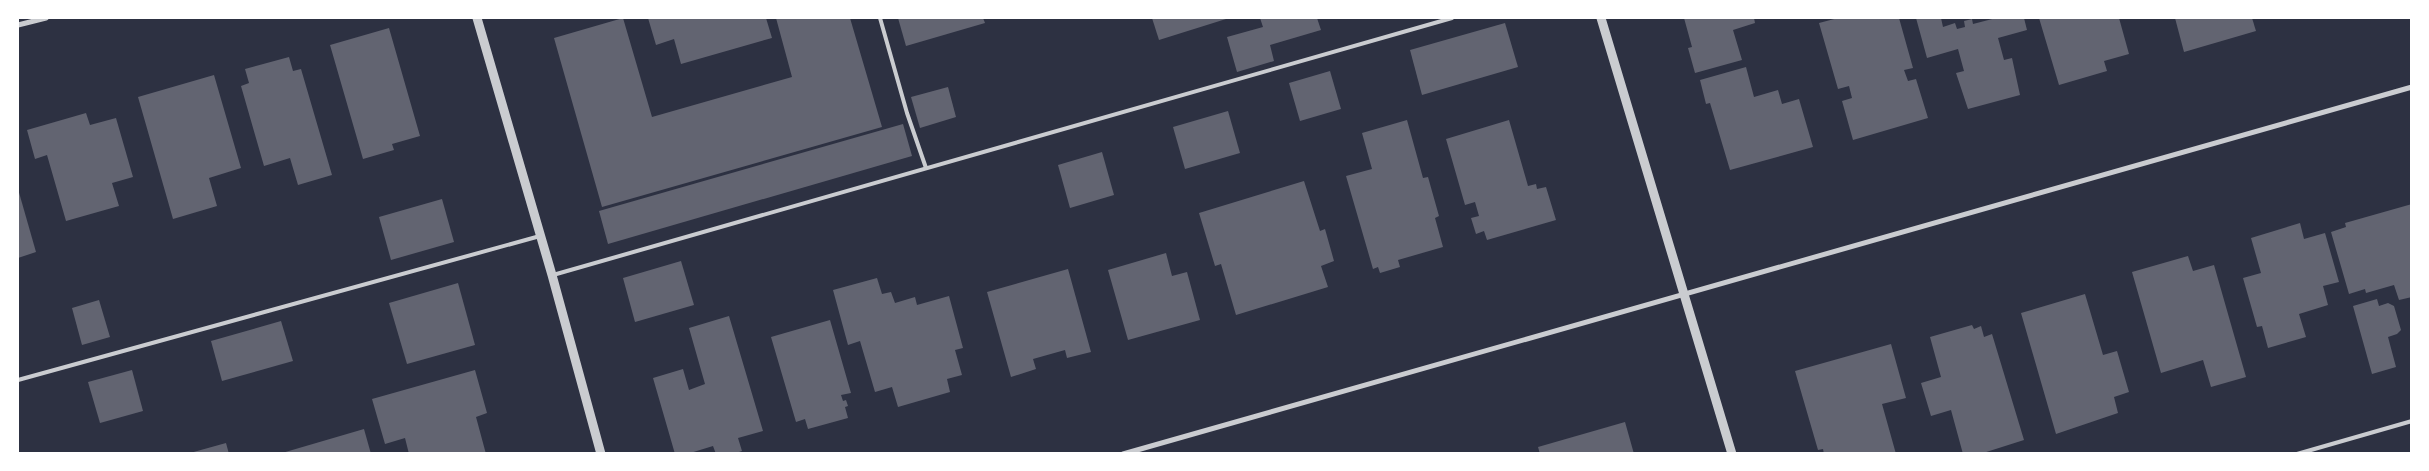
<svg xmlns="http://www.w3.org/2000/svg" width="2429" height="471" viewBox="0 0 2429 471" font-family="'Libre Baskerville',serif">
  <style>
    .building { fill: #626471 }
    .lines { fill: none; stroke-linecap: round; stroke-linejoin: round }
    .service { stroke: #caccd0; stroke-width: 4 }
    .minor { stroke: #caccd0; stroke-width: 5 }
    .tertiary { stroke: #caccd0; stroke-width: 9 }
  </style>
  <rect width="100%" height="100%" fill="#2d3142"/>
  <g class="building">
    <polygon points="623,18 652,117 792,77 776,18 850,18 882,127 602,207 554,38"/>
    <polygon points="648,18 766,18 772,38 681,64 674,39 656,45"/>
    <polygon points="898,18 983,18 985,23 906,46"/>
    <polygon points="1152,18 1225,18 1226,19 1159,40"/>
    <polygon points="1260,18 1317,18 1321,30 1270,45 1274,61 1237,72 1227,37 1263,27"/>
    <polygon points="1684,18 1754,18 1755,23 1733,30 1742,60 1695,73 1688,48 1692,47"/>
    <polygon points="1838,18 1899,18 1913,68 1904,70 1908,81 1916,79 1928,118 1853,140 1842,101 1852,98 1849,86 1838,89 1819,23"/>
    <polygon points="1916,18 1941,18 1943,27 1955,23 1957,29 1965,27 1964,21 1972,19 1973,24 1996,18 2024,18 2027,30 1998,38 2004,60 2012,58 2020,95 1968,109 1956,73 1964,71 1958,49 1927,58"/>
    <polygon points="2039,18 2119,18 2129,54 2104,61 2107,71 2059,85"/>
    <polygon points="2175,18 2252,18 2256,31 2184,52"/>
    <polygon points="1505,23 1518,67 1422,95 1410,50"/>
    <polygon points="389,28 420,136 392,144 394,150 363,159 330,45"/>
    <polygon points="289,57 293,71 301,69 332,175 298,185 290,158 264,166 241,86 249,83 245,69"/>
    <polygon points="1746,67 1754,97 1778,90 1782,104 1799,99 1813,147 1730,170 1710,103 1706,104 1700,80"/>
    <polygon points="1330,71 1341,109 1300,121 1289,83"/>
    <polygon points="214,75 241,168 209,178 217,206 173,219 138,97"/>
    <polygon points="948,87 956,117 920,128 911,97"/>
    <polygon points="1228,111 1240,153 1185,169 1173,127"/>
    <polygon points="86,113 90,125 116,118 133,177 112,183 119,206 66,221 47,155 35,159 27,130"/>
    <polygon points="1407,120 1423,178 1428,177 1439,216 1435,218 1443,247 1398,260 1400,267 1380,273 1378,267 1373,269 1346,176 1372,169 1362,133"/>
    <polygon points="1509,120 1528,186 1536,184 1537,189 1546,187 1556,220 1487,240 1484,231 1476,234 1471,218 1479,216 1475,202 1465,205 1446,139"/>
    <polygon points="903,124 912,156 608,244 599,211"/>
    <polygon points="1102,152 1114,195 1070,208 1058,165"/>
    <polygon points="1304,181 1320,231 1325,229 1334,261 1321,266 1328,287 1236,315 1221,264 1215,266 1199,213"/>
    <polygon points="18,189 36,252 18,258"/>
    <polygon points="442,199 454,242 391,260 379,217"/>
    <polygon points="2412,204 2412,297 2399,300 2394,285 2366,293 2365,289 2349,294 2331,232 2346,227 2345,223"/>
    <polygon points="2300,223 2304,239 2325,233 2339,282 2323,286 2328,305 2299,314 2306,337 2268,348 2262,326 2257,327 2243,278 2261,273 2251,238"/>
    <polygon points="1166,253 1172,276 1187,272 1200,320 1128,340 1108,270"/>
    <polygon points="2188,256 2193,271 2214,265 2246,377 2211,387 2203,360 2161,373 2132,272"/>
    <polygon points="681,261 694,305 635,322 623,278"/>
    <polygon points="1068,269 1091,352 1067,358 1065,350 1033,359 1036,369 1011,377 987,292"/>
    <polygon points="877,278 882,294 891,292 895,303 915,297 917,305 949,296 963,348 955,350 962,375 947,379 950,392 898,407 892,387 875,392 860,341 848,345 833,290"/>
    <polygon points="458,283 475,345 407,364 389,303"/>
    <polygon points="2085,294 2103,355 2117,351 2129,392 2114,397 2118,413 2056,434 2021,313"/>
    <polygon points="2377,299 2379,306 2388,303 2394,306 2401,330 2397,334 2388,337 2396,367 2372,374 2353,306"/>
    <polygon points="99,300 110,337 82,345 72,308"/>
    <polygon points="729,316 763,431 738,438 742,451 733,454 716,454 713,446 687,454 675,454 653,378 683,369 689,390 705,384 689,328"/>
    <polygon points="830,320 851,393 841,395 843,401 846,400 848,406 845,407 848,418 808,429 805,419 796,422 771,337"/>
    <polygon points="281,321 293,361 222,381 211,341"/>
    <polygon points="1972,325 1974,329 1981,326 1984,337 1992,334 2024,440 1980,454 1963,454 1951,410 1931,416 1921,383 1941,377 1930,337"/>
    <polygon points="1891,344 1906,398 1882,404 1896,454 1824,454 1823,449 1818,450 1795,371"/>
    <polygon points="132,370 143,411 100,423 88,382"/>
    <polygon points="475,370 487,413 476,417 486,454 409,454 405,438 385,444 372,399"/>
    <polygon points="1625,422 1634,454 1540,454 1538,447"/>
    <polygon points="364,429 371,454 282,454 282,453"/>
    <polygon points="226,443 229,454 190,454 190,453"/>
  </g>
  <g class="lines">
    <g class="service">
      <polyline points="880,18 907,113 926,168"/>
      <polyline points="553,275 1452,18"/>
      <polyline points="18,380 540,236"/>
      <polyline points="2297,454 2412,421"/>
    </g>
    <g class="minor">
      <polyline points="18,25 46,18"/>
      <polyline points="1123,454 2412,87"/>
    </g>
    <g class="tertiary">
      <polyline points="477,18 552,275 601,454"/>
      <polyline points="1601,18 1732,454"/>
    </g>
  </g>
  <rect width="2429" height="471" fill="none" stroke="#ffffff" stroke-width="38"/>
</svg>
